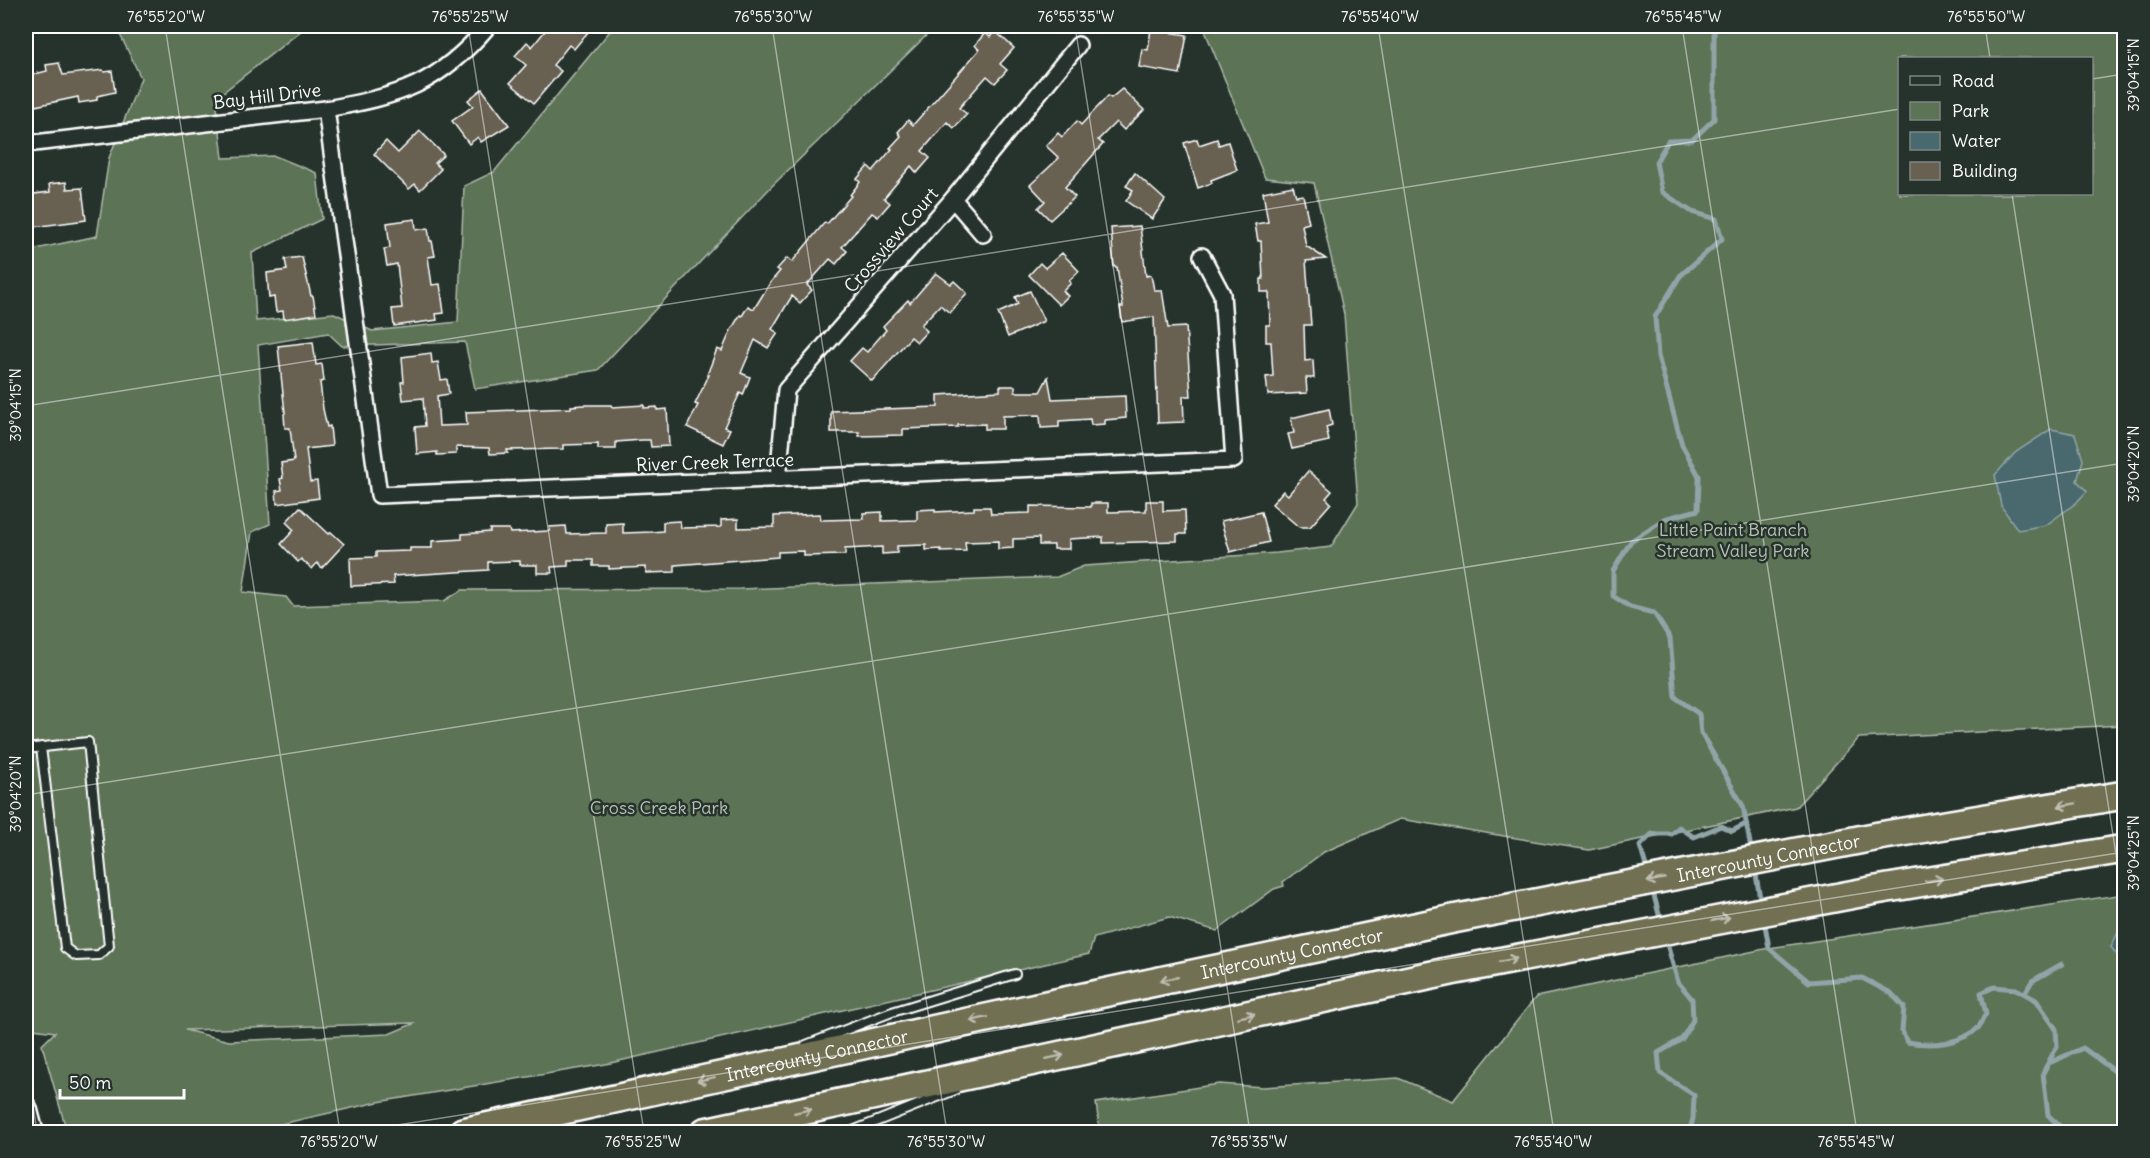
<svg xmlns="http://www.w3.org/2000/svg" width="2150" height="1158" viewBox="0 0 2150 1158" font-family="Delius,sans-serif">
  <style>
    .green { fill: #5d7356; stroke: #aeb9aa; stroke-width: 1.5; fill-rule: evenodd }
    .water { fill: #48696e; stroke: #91a5a8; stroke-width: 1.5 }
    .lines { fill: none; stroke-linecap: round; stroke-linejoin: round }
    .stream { stroke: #91a5a8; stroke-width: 5 }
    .building { fill: #686051; stroke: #fff; stroke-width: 1.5 }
    .service-casing { stroke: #fff; stroke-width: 12 }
    .minor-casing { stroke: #fff; stroke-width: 20 }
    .secondary-casing { stroke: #fff; stroke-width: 26 }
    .motorway-casing { stroke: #fff; stroke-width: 32 }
    .service { stroke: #26332d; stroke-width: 8 }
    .minor { stroke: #26332d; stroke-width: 15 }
    .secondary { stroke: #26332d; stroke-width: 21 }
    .motorway { stroke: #716f52; stroke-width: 27 }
    .oneway { stroke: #bfbeb1 }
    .ticks { fill: none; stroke: #fff; stroke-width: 1.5; stroke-opacity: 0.45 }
    .labels { text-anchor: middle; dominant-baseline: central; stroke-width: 5; stroke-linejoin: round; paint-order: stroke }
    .street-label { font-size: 18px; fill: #fff; stroke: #26332d }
    .park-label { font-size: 18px; fill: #b6c0b3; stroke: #26332d }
    .neatline { fill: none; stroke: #fff; stroke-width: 2 }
    .ticks-label { font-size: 15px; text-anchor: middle; fill: #fff }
  </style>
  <rect width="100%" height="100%" fill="#26332d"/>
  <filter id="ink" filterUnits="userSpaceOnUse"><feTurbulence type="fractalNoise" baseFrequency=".0167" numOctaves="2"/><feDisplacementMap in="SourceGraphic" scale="12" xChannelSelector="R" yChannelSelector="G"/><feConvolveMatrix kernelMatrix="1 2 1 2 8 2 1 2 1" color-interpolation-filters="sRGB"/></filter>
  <g filter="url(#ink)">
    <g class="green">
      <path d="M 116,26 L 307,26 L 216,98 L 223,158 L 275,156 L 317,173 L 322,219 L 252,253 L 256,321 L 334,313 L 372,331 L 458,322 L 464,186 L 494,172 L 614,26 L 936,26 L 771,187 L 598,370 L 475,389 L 465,342 L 342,346 L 328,333 L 258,345 L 270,524 L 252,532 L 243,592 L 286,597 L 293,606 L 444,601 L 462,590 L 740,589 L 1057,577 L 1084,566 L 1277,553 L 1331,547 L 1358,503 L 1344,314 L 1314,183 L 1265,178 L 1203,26 L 2124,26 L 2124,427 L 2123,433 L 2124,435 L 2124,725 L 1859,738 L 1796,807 L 1589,850 L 1400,819 L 1324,852 L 1283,882 L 1284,886 L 1274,889 L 1217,931 L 1169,917 L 1094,938 L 1089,954 L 606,1064 L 378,1102 L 246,1132 L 67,1132 L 42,1045 L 55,1032 L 26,1028 L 26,251 L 97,236 L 109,158 L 141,78 ZM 1900,58 L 2092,58 L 2092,194 L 1900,194 ZM 415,1023 L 389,1034 L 229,1041 L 185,1030 Z"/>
      <polygon points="2124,894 2124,1132 1100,1132 1096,1103 1219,1084 1263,1087 1398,1078 1453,1101 1536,997 1769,948"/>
    </g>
    <g class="water">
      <polygon points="2051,429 2075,434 2083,460 2077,481 2087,491 2076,503 2046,525 2018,530 2001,506 1995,475 2016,452"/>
      <polygon points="2124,925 2124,962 2121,961 2111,947 2121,926"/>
    </g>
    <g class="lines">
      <g class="stream">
        <polyline points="1714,26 1714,119 1692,140 1668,141 1656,162 1662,192 1692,212 1716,219 1722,239 1680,276 1655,317 1658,356 1682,445 1699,476 1698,510 1664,519 1631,541 1613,571 1613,596 1630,607 1654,613 1670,638 1675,697 1699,714 1701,733 1743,806 1752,854"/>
        <polyline points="1755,869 1761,904"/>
        <polyline points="1648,873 1640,846 1652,834 1672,834 1679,827 1694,837 1721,826 1732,831 1746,824"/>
        <polyline points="1652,888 1661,922"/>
        <path d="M 1764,919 L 1769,948 L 1809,982 L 1862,978 L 1891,993 L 1904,1007 L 1902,1031 L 1907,1042 C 1930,1046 1961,1045 1979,1027 C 1981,1024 1983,1018 1986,1014 L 1981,993 L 1994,987 L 2016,989 L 2036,1000 L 2056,1029 L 2057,1046 L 2043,1073 L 2048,1115 L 2066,1132"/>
        <polyline points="1665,937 1678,982 1692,999 1693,1020 1682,1039 1658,1053 1660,1073 1694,1095 1693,1119 1689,1132"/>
        <polyline points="2025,993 2032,981 2062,964"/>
        <polyline points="2049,1063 2083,1048 2124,1078"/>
      </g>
    </g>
    <g class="building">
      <polygon points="549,26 593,26 574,49 569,45 553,65 561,71 534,103 510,83 526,65 515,56 527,42 532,47"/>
      <polygon points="1151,29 1187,35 1180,74 1139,67 1142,49 1148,50"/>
      <polygon points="995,31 1014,48 1000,64 1007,70 995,83 987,76 959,108 967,114 954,128 947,122 922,151 930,158 917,173 911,166 884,198 890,203 878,217 872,213 842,247 847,251 836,264 830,259 807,285 812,290 800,303 792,296 772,329 778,333 768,348 755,340 741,373 750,377 743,395 740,393 724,427 730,429 723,444 687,427 698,405 695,404 709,375 707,375 717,349 722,351 731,330 740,315 742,316 748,306 754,309 770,283 780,271 777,269 787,258 792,262 825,222 827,224 851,196 850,195 860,182 857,179 868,166 873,171 892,149 890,148 901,136 898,132 908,120 913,125 979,50 975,45 985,33 990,37"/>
      <polygon points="59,63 63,75 103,70 104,72 112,71 115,92 97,96 97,100 79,103 78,97 35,106 31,75 47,71 46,65"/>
      <polygon points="482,89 509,125 481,142 478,137 469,144 452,121 473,106 468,100"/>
      <polygon points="1122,89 1144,110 1124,130 1116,122 1098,140 1103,144 1065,187 1075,197 1050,220 1038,208 1045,201 1030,185 1059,158 1046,146 1058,133 1062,137 1077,121 1081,125 1108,96 1111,98"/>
      <polygon points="420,131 444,155 435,163 441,169 420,190 415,184 409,189 374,154 386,141 398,153"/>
      <polygon points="1197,139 1199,145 1217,139 1219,145 1228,142 1237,170 1211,180 1212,183 1198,188 1184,143"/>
      <polygon points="1135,173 1165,200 1152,219 1126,201 1133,190 1126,186"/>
      <polygon points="66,182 67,189 82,188 86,220 26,228 26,195 50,192 49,184"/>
      <polygon points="1293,186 1296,196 1303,195 1309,223 1302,225 1306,246 1326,259 1306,261 1311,325 1304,325 1305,361 1313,360 1314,378 1306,378 1307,393 1268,395 1266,377 1273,376 1271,342 1266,342 1266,325 1270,325 1269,292 1261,292 1261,279 1263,279 1261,241 1258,241 1255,224 1268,222 1263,192"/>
      <polygon points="415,219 416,230 428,228 430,241 432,241 435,256 428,257 432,285 440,284 444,313 436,314 437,320 394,326 392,309 402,308 397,264 387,266 384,249 390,248 387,223"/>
      <polygon points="1140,226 1146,276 1151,275 1154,290 1162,290 1168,328 1186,327 1191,396 1183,396 1184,422 1158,423 1154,317 1122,322 1120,307 1123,307 1117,267 1114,267 1111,228"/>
      <polygon points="1062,253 1079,271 1069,281 1071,283 1063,291 1068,296 1059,305 1029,275 1040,263 1045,268"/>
      <polygon points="302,257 311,296 313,296 316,314 284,319 283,311 276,312 274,297 269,298 267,273 287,270 285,259"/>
      <polygon points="936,273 951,284 954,281 967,293 950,313 940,305 921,325 927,331 917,342 911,337 872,381 850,361 862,348 867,352 886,330 883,326 908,300 910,303"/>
      <polygon points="1030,291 1044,321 1008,337 998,313 1018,304 1015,297"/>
      <polygon points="313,342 316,365 322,364 324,381 320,382 323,409 327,427 330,426 332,446 306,449 310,482 317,481 319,498 277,504 276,491 282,490 280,479 283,478 281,463 294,461 290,428 285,428 284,414 285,413 278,346"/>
      <polygon points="431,353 432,363 438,362 441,380 447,379 449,394 437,396 439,426 467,425 466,412 571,408 571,406 584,405 611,405 612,407 644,405 644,408 657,407 657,410 667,409 669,446 651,447 650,440 642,440 616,442 616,449 598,449 598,444 563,445 563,449 507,450 508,453 490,454 489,448 456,447 456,454 437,455 437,452 417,454 415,427 425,426 423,398 403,400 401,382 404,382 402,357"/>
      <polygon points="1048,377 1052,399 1125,396 1126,418 1105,420 1105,424 1091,425 1090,419 1059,421 1059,427 1041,428 1040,415 1003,416 1003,429 985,429 985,424 958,425 958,427 903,429 903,435 859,436 859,432 831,432 831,411 938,407 938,395 1000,391 1000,386 1015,386 1015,392 1040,392"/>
      <polygon points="1329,409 1332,425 1326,427 1329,441 1292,449 1288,434 1294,433 1291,418"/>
      <polygon points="1308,471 1332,491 1326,498 1331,503 1310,527 1299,527 1272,504 1283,491 1288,495"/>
      <polygon points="1146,501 1163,501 1163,511 1185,510 1186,534 1177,534 1177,541 1103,543 1103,537 1069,539 1069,549 1054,549 1054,545 1039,545 1039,538 1013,539 1013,548 998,549 998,541 965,542 966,551 941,552 941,549 926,550 926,545 897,546 897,553 882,554 882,547 845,549 845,555 804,556 804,551 778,552 778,557 675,565 675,572 646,573 646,567 609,569 609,566 593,566 593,560 568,560 568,566 551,567 552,573 537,573 537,565 520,565 520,561 488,562 488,570 393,576 394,584 351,586 350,558 376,557 376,552 410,551 410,548 432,548 432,541 462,539 462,534 490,532 490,529 509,529 510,533 550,531 549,527 566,526 567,534 606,533 606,524 623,523 623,533 652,532 663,531 663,522 680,521 681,528 721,527 721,520 738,519 738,528 774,527 774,516 820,514 821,520 864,519 863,513 882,512 882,521 917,520 917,510 935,509 935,512 974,510 974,507 990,507 991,514 1030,513 1030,506 1091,507 1091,503 1108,503 1108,512 1146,511"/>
      <polygon points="300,507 329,534 331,532 344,544 322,568 317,563 312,569 301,559 298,562 281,544 294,530 286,522"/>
      <polygon points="1261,512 1269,542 1230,552 1221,521"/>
    </g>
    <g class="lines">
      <defs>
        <g id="service">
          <polyline points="26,749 88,742 109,946 99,955 76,956 65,948 41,747"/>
          <polyline points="806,1045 892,1012 1015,974"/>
          <polyline points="850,1132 955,1090"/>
        </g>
        <g id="minor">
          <polyline points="326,109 379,495 1234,460 1222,294 1202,256"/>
          <path d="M 26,144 L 326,109 C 400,96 438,85 488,26"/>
          <polyline points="953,199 983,234"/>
          <polyline points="778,479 786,390 953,199 1078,45"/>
        </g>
        <polyline id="secondary" points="26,1109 32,1132"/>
        <g id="motorway">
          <path id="s1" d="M 463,1132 L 1037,1007 L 1453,919 L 1879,836 L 2124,795"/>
          <polyline points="705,1132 1451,971 1876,890 2124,849"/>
        </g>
      </defs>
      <use href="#service" class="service-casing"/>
      <use href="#minor" class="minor-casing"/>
      <use href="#secondary" class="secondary-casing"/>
      <use href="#motorway" class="motorway-casing"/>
      <use href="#service" class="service"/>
      <use href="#minor" class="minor"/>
      <use href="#secondary" class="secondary"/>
      <use href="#motorway" class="motorway"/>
    </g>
    <defs><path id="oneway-shaft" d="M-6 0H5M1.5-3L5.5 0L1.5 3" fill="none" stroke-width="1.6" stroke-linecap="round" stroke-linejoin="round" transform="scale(1.5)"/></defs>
    <g class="oneway">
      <use href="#oneway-shaft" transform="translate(2067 805) rotate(170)"/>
      <use href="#oneway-shaft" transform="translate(1656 880) rotate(169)"/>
      <use href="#oneway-shaft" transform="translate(1934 880) rotate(-9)"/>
      <use href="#oneway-shaft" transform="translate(1721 919) rotate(-11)"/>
      <use href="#oneway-shaft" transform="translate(1508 960) rotate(-11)"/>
      <use href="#oneway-shaft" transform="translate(1169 979) rotate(168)"/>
      <use href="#oneway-shaft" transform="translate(1246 1016) rotate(-12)"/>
      <use href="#oneway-shaft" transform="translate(979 1019) rotate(168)"/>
      <use href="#oneway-shaft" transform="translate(1055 1057) rotate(-12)"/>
      <use href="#oneway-shaft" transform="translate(706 1079) rotate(168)"/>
      <use href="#oneway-shaft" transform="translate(803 1111) rotate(-12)"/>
    </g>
  </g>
  <path class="ticks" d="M 165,26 L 340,1132M 468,26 L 644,1132M 772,26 L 947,1132M 1075,26 L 1250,1132M 1378,26 L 1554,1132M 1682,26 L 1857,1132M 1985,26 L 1990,58M 2092,79 L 2124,74M 2012,194 L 2124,905M 26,406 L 1900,109M 26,795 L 2124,463M 26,1059 L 37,1132M 353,1132 L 2124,852"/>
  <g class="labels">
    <g class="street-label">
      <text transform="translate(267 96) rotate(-7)">Bay Hill Drive</text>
      <text transform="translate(891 240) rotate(-49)">Crossview Court</text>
      <text transform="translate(715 462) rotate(-2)">River Creek Terrace</text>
      <text stroke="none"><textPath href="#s1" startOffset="1334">Intercounty Connector</textPath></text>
      <text stroke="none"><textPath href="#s1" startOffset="848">Intercounty Connector</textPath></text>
      <text stroke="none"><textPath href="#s1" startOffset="362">Intercounty Connector</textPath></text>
    </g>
    <g class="park-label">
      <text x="1733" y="529">Little Paint Branch<tspan x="1733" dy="21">Stream Valley Park</tspan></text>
      <text x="659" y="807">Cross Creek Park</text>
    </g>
  </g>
  <rect width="2150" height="1158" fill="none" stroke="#26332d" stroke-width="66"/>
  <rect x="1898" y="57" width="195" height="138" fill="#26332d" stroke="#7d8581" stroke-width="1.5"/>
  <rect x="1910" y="76" width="30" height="9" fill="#26332d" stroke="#7d8581" stroke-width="1.5"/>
  <text x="1952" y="87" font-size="18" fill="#ffffff">Road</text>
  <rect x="1910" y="102" width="30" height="18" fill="#5d7356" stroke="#7d8581" stroke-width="1.5"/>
  <text x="1952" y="117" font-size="18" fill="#ffffff">Park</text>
  <rect x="1910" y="132" width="30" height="18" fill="#48696e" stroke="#7d8581" stroke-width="1.5"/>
  <text x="1952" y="147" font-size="18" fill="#ffffff">Water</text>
  <rect x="1910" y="162" width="30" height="18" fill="#686051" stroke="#7d8581" stroke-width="1.5"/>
  <text x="1952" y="177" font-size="18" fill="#ffffff">Building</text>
  <path d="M60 1089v9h124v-9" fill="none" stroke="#ffffff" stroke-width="3"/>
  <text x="69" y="1089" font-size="18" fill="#ffffff" stroke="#26332d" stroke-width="4.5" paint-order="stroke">50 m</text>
  <rect x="33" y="33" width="2084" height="1092" class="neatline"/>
  <g class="ticks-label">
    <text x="166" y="22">76°55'20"W</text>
    <text x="470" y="22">76°55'25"W</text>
    <text x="773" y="22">76°55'30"W</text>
    <text x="1076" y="22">76°55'35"W</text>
    <text x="1380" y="22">76°55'40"W</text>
    <text x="1683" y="22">76°55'45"W</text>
    <text x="1986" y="22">76°55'50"W</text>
    <text transform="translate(2134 75) rotate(-90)" y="5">39°04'15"N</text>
    <text transform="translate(16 405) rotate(-90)" y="5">39°04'15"N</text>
    <text transform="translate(2134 464) rotate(-90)" y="5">39°04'20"N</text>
    <text transform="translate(16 794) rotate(-90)" y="5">39°04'20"N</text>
    <text transform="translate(2134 853) rotate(-90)" y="5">39°04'25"N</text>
    <text x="339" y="1147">76°55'20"W</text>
    <text x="643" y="1147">76°55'25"W</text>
    <text x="946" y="1147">76°55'30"W</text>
    <text x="1249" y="1147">76°55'35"W</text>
    <text x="1553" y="1147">76°55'40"W</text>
    <text x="1856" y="1147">76°55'45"W</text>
  </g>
</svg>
